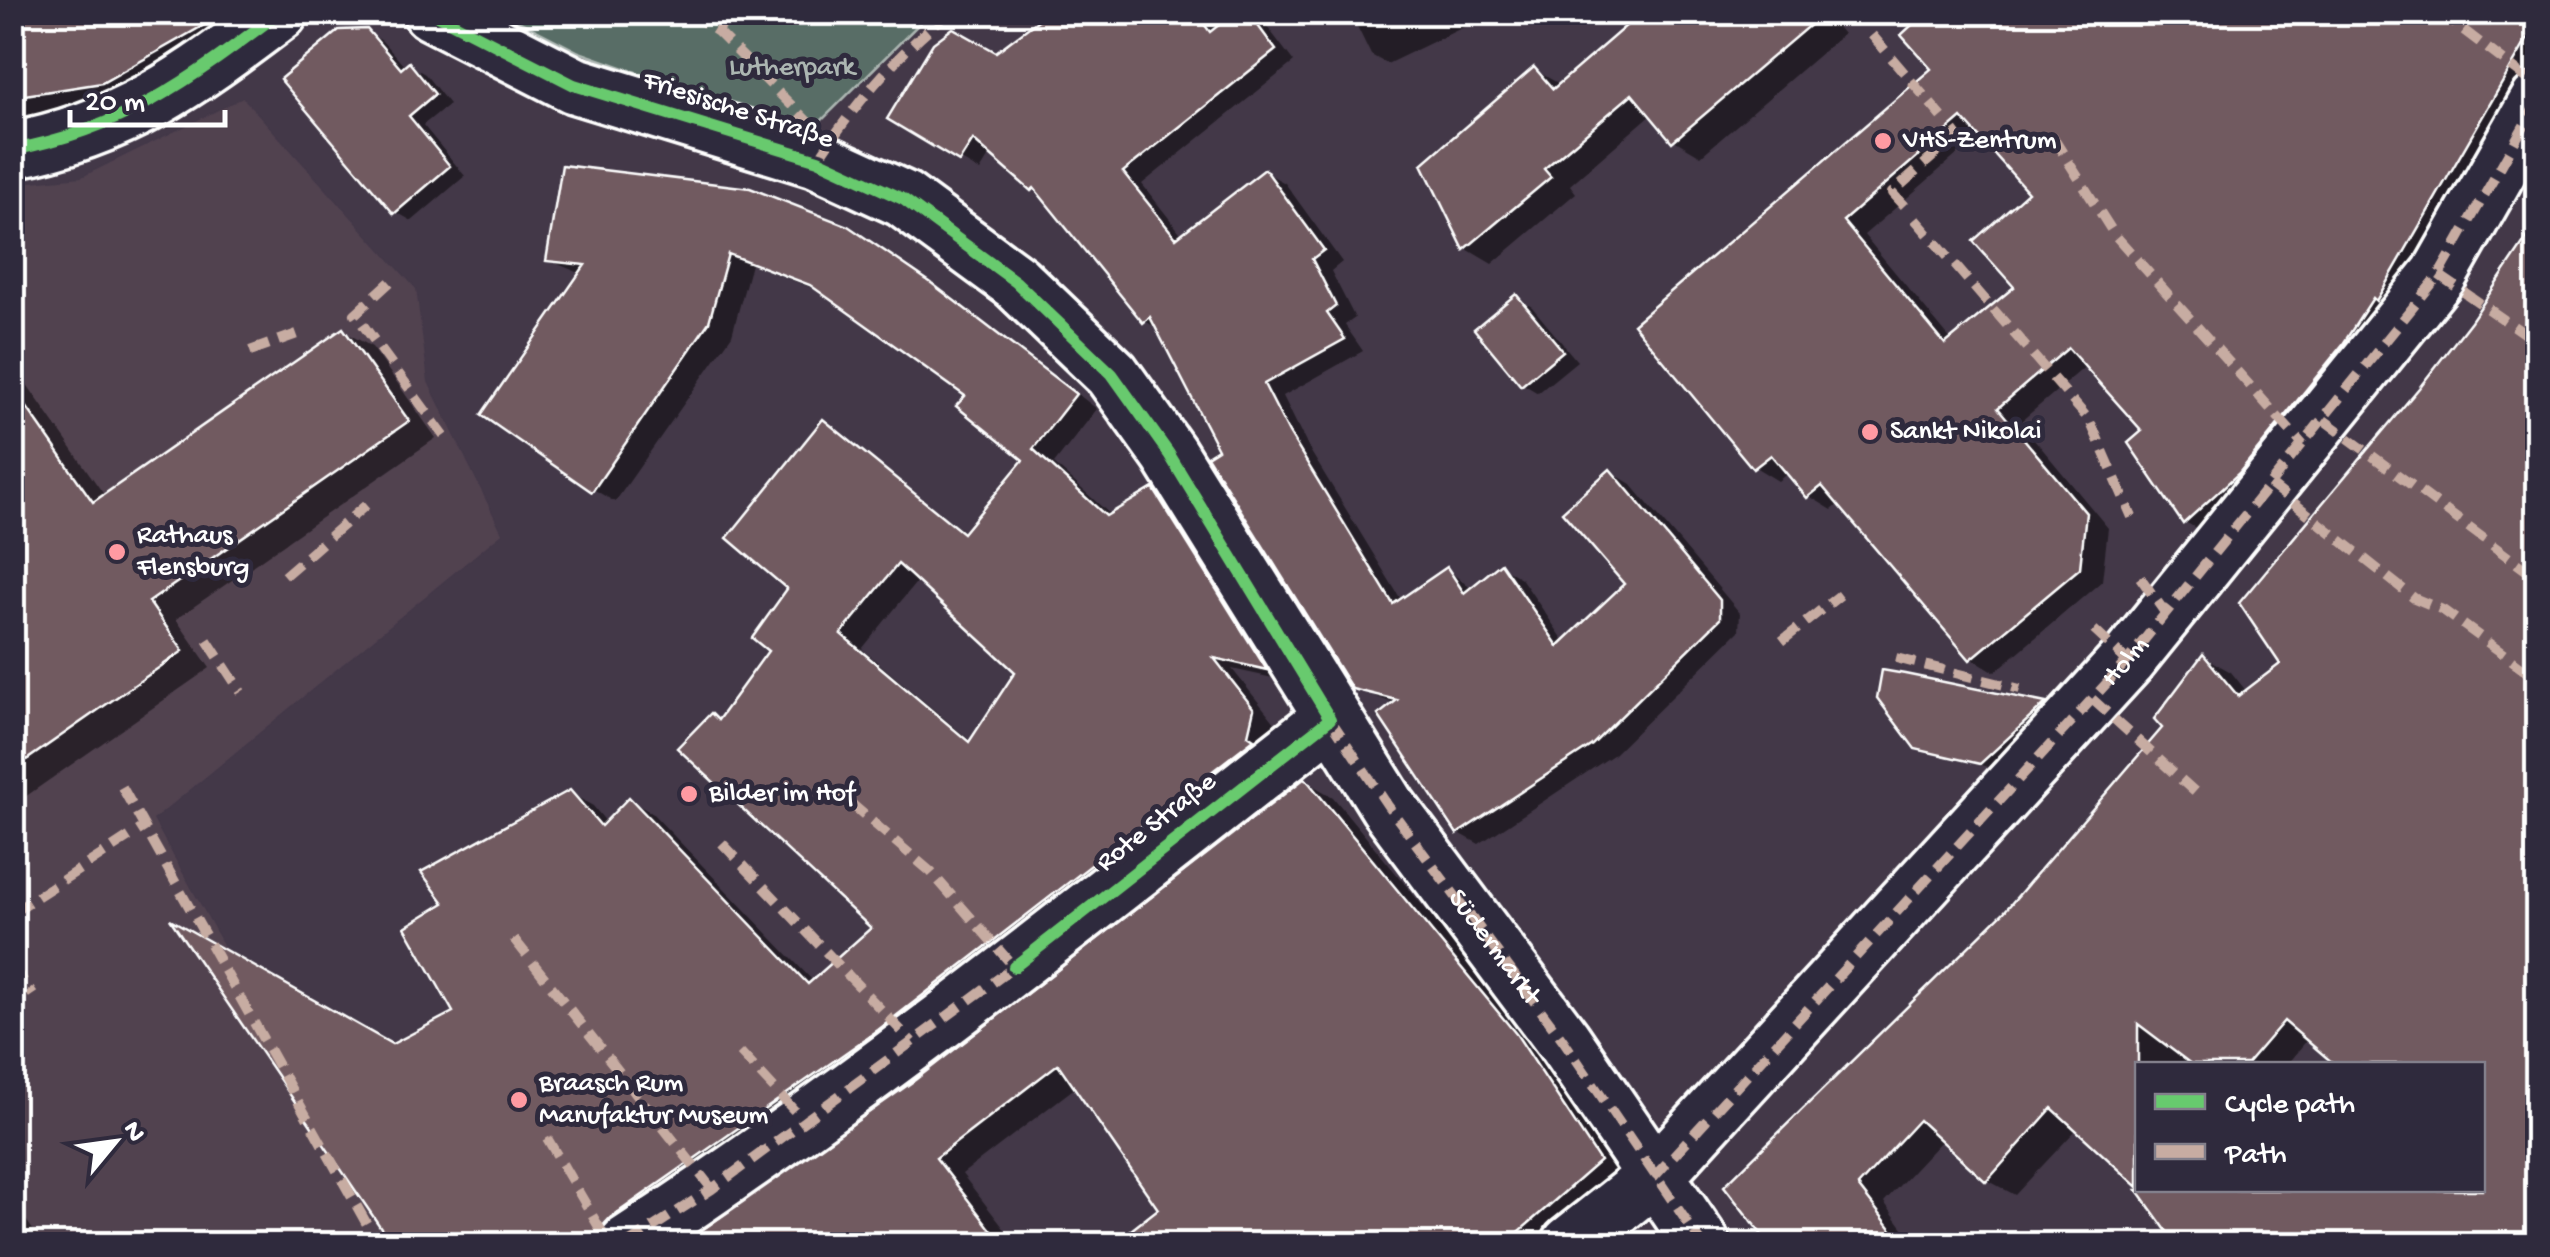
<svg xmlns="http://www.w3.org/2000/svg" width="2550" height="1257" viewBox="0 0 2550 1257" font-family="'Gochi Hand',sans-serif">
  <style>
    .built { fill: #514250 }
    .green { fill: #596d66; stroke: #acb6b2; stroke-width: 2.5 }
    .shadow { fill: #0007; fill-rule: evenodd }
    .building { fill: #715a61; stroke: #fff; stroke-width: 2.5; fill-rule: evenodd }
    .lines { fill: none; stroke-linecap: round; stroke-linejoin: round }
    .minor-casing { stroke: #fff; stroke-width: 62 }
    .minor { stroke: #2f2a3d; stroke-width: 55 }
    .quiet { stroke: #c7aca2; stroke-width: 10; stroke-dasharray: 20 10; stroke-linecap: butt }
    .cycleway-casing { stroke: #2f2a3d; stroke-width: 19 }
    .cycleway { stroke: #67ca6e; stroke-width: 12 }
    .poi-dot { fill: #ff9aa2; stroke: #2f2a3d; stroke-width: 4 }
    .labels { text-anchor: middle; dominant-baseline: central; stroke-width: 10; stroke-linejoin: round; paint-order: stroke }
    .park-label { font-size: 28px; fill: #acb6b2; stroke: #2f2a3d }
    .street-label { font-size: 28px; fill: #fff; stroke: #2f2a3d }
    .poi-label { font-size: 28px; fill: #fff; stroke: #2f2a3d; text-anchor: start }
  </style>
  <rect width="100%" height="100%" fill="#433848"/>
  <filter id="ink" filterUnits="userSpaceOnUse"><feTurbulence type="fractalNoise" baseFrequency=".01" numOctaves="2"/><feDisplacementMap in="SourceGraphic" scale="20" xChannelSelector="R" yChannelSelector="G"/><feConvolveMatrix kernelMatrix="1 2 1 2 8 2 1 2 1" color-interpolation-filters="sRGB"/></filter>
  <g filter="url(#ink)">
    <polygon class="built" points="243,98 416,289 428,382 502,533 153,820 391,1244 13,1244 12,184 82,177"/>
    <polygon class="green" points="503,13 930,13 809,133 579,52"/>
    <g class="shadow">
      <polygon points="12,12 270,12 131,99 28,115 12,113"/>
      <polygon points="1170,12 1204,12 1217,29 1239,12 1248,12 1263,21 1294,62 1142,184 1183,236 1265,172 1285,183 1342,262 1331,271 1355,318 1345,325 1363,351 1283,396 1308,447 1402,601 1448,570 1472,589 1501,566 1521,578 1565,642 1628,584 1611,472 1631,484 1740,613 1739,631 1613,755 1479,844 1459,833 1395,704 1354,688 1160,330 1145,321 1043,195 991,153 980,171 890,118 996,55"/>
      <polygon points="1350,12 1495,12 1387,64 1371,55"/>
      <polygon points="1646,12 1825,12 1843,34 1701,156 1674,140 1652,114 1570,185 1576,193 1492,264 1465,248 1535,70 1561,85"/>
      <path d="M 2538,12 L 2538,70 L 2400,312 L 2208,535 L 2185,522 L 2146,431 L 2087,365 L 2020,422 L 2108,528 L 2102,581 L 1995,672 L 1972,658 L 1840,503 L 1832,510 L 1809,496 L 1789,472 L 1778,481 L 1755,467 L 1637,324 L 1935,69 ZM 1980,135 L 2031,192 L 2017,288 L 1952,341 L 1864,235 Z"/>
      <polygon points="366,31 382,41 406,68 409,65 425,74 449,104 423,125 465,176 412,221 396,212"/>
      <polygon points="2538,226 2538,1244 2180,1244 2140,1190 2482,1190 2482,1064 2337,1064 2308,1039 2287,1064 2138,1064 2015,1195 1987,1180 1943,1139 1884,1202 1914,1243 1921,1238 1933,1244 1774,1244 1727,1187 2006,913 2165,728 2204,657 2231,672 2247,692 2284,664 2242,603 2473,322"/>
      <path d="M 871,243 L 953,298 L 1097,409 L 1054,464 L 1112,516 L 1153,491 L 1176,504 L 1286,681 L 1232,669 L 1276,724 L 1270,750 L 624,1244 L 395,1244 L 178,926 L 392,1047 L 456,1013 L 448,904 L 570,793 L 593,806 L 607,823 L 629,800 L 652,813 L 814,982 L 875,928 L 712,716 L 720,721 L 772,650 L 790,589 L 824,423 L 966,533 L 1026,460 L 968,395 L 825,293 L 751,264 L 732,335 L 615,502 L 593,489 L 582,274 L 548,260 ZM 919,579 L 1018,672 L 972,742 L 862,649 Z"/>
      <polygon points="1516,297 1532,307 1577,361 1538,393 1523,384"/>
      <polygon points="343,331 372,347 436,438 176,619 210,668 12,806 12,363 105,496"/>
      <polygon points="1884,673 2045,705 2051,708 1988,767 1917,747"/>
      <polygon points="1305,781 1333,797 1545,1054 1627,1178 1550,1244 1315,1244 1340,1206 1298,1244 1141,1244 1162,1209 1076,1087 962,1174 1016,1244 683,1244 737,1211 1004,1016"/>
      <polygon points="12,1200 43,1244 12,1244"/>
    </g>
    <g class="building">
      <polygon points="12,12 227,12 102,83 12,97"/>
      <polygon points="1049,12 1195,12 1210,32 1235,12 1248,12 1276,50 1123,172 1176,238 1265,169 1324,250 1312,259 1336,306 1327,313 1345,339 1264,384 1289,433 1393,604 1447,567 1464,593 1501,563 1558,646 1624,584 1562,512 1610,469 1720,600 1720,619 1592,745 1457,834 1378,715 1397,700 1352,689 1207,456 1218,449 1150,317 1143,323 1034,188 1031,191 973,140 959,162 887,119 933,43 953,28 996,52"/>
      <polygon points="1642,12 1825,12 1672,142 1632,94 1544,169 1551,177 1464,250 1422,164 1534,67 1553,89"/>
      <path d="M 1926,12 L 2538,12 L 2538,21 L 2376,301 L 2373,298 L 2343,344 L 2239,473 L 2183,524 L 2128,443 L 2142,431 L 2068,348 L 1998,408 L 2086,513 L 2080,568 L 1970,660 L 1822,486 L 1807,498 L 1771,455 L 1753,469 L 1633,324 L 1931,69 L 1901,35 ZM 1962,118 L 2028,192 L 1973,241 L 2014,287 L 1945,344 L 1843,221 Z"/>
      <polygon points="367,29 401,69 409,62 435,94 409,116 450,166 394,214 280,79 339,30"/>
      <path d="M 562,165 L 750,188 L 848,226 L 930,282 L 1076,394 L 1033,449 L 1106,516 L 1153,488 L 1267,670 L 1214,658 L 1254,709 L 1248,735 L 1254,739 L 878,1030 L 610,1218 L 600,1229 L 596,1244 L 392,1244 L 170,919 L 392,1044 L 453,1012 L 405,927 L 444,903 L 421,872 L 570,790 L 601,826 L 629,797 L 808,984 L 871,928 L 677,748 L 711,713 L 718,720 L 768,651 L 752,638 L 787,589 L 727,538 L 823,419 L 963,533 L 1023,460 L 956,406 L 965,396 L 810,285 L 728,254 L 709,322 L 592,492 L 481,415 L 585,265 L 546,261 ZM 898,564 L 1015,672 L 969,742 L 841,634 Z"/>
      <polygon points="2538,222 2538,1244 2176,1244 2137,1190 2482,1190 2482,1064 2334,1064 2284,1021 2247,1064 2191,1064 2138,1024 2138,1187 2052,1108 1986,1182 1919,1120 1858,1186 1903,1244 1769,1244 1724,1186 2004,912 2162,728 2154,719 2203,654 2238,696 2280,664 2239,603 2419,388 2471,321"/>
      <polygon points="1516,294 1563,351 1521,386 1474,329"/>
      <polygon points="343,328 409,421 149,602 183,651 12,770 12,386 93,502"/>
      <polygon points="1882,670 1905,674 2046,703 1980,764 1915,749 1877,698"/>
      <polygon points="1305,778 1517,1035 1600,1161 1505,1244 1113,1244 1158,1209 1058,1064 936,1158 1002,1244 682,1244 915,1080"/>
    </g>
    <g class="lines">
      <defs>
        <g id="minor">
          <path id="s1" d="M 431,12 L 574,85 L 818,160 L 903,199 L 1016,282 L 1112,374 L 1169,454 L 1388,806 L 1563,1040 L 1702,1244"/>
          <path d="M 12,150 C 126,129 191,79 280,12"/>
          <path d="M 627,1244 C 872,1084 1100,899 1330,719"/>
          <polyline points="1570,1244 1653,1178 2127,661 2439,275 2538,101"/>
        </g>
      </defs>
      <use href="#minor" class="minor-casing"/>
      <use href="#minor" class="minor"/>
      <g class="quiet">
        <polyline points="689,12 718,32 808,122"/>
        <polyline points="2440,12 2538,87"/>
        <polyline points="718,32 729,12"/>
        <polyline points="1872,35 1942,117"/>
        <polyline points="2052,136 2114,234 2303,445"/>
        <path d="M 818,160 C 853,106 899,51 950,12"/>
        <polyline points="1904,206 1892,193 1957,135 1950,126"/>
        <polyline points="1915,219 2090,421 2132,517"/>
        <polyline points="2439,275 2538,343"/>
        <polyline points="390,282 355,314 444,436"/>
        <polyline points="250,351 297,334"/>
        <polyline points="2324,420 2538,579"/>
        <polyline points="2270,484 2414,598 2443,610 2538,679"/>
        <polyline points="284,576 366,505"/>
        <polyline points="2140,577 2164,611"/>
        <polyline points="2094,630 2127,661"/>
        <polyline points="207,640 241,692"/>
        <polyline points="1782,641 1840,595"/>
        <polyline points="1896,658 2020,689"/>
        <polyline points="2092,699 2195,792"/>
        <polyline points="1330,719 1388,806 1563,1040 1702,1244"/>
        <polyline points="122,787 378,1244"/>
        <polyline points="722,843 912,1042"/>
        <polyline points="12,913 146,826"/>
        <polyline points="514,939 712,1189"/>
        <polyline points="12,965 33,995"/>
        <polyline points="740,1052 804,1121"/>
        <polyline points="547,1138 609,1244"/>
        <path id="s2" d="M 1653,1178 L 2127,661 L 2439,275 L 2538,101"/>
        <polyline points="627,1244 712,1189 1014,967 931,872 834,789"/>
      </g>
      <defs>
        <g id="cycleway">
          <polyline points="431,12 574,85 818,160 903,199 1016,282 1112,374 1169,454 1330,719 1014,967"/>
          <path d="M 12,150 C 126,129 191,79 280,12"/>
        </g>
      </defs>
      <use href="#cycleway" class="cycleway-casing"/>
      <use href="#cycleway" class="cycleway"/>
    </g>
  </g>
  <g class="poi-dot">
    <circle cx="1883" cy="141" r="10"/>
    <circle cx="1870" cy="432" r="10"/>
    <circle cx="117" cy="552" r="10"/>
    <circle cx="689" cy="794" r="10"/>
    <circle cx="519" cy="1100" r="10"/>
  </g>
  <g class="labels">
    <g class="park-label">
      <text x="792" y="68">Lutherpark</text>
    </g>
    <g class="street-label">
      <text transform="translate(738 111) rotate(18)">Friesische Straße</text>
      <text stroke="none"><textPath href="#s2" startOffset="700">Holm</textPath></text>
      <text transform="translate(1157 823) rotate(-38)">Rote Straße</text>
      <text stroke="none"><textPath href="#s1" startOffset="1472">Südermarkt</textPath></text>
    </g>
    <g class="poi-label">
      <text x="1903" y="141">VHS-Zentrum</text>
      <text x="1890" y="432">Sankt Nikolai</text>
      <text x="137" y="536">Rathaus<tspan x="137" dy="32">Flensburg</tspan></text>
      <text x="709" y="794">Bilder im Hof</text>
      <text x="539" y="1084">Braasch Rum<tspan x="539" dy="32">Manufaktur Museum</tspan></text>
    </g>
  </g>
  <rect width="2550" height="1257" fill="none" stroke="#2f2a3d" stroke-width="50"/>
  <rect x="25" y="25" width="2500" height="1207" fill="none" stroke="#fff" stroke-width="4" filter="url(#ink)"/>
  <rect x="2135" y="1062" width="350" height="130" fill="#2f2a3d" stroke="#827f8b" stroke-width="2.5"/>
  <rect x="2155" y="1094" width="50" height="15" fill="#67ca6e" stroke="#827f8b" stroke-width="2.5"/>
  <text x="2225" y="1112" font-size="30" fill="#ffffff">Cycle path</text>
  <rect x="2155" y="1144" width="50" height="15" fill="#c7aca2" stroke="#827f8b" stroke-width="2.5"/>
  <text x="2225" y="1162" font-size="30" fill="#ffffff">Path</text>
  <g transform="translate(115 1142) rotate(61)" stroke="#2f2a3d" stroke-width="8" paint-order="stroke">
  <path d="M0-8L18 38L0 25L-18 38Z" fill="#ffffff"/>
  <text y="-15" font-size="28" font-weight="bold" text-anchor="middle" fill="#ffffff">N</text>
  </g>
  <path d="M70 110v15h155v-15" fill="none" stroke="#ffffff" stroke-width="5"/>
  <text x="85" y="110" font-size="30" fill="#ffffff" stroke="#2f2a3d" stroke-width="8" paint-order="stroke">20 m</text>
</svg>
